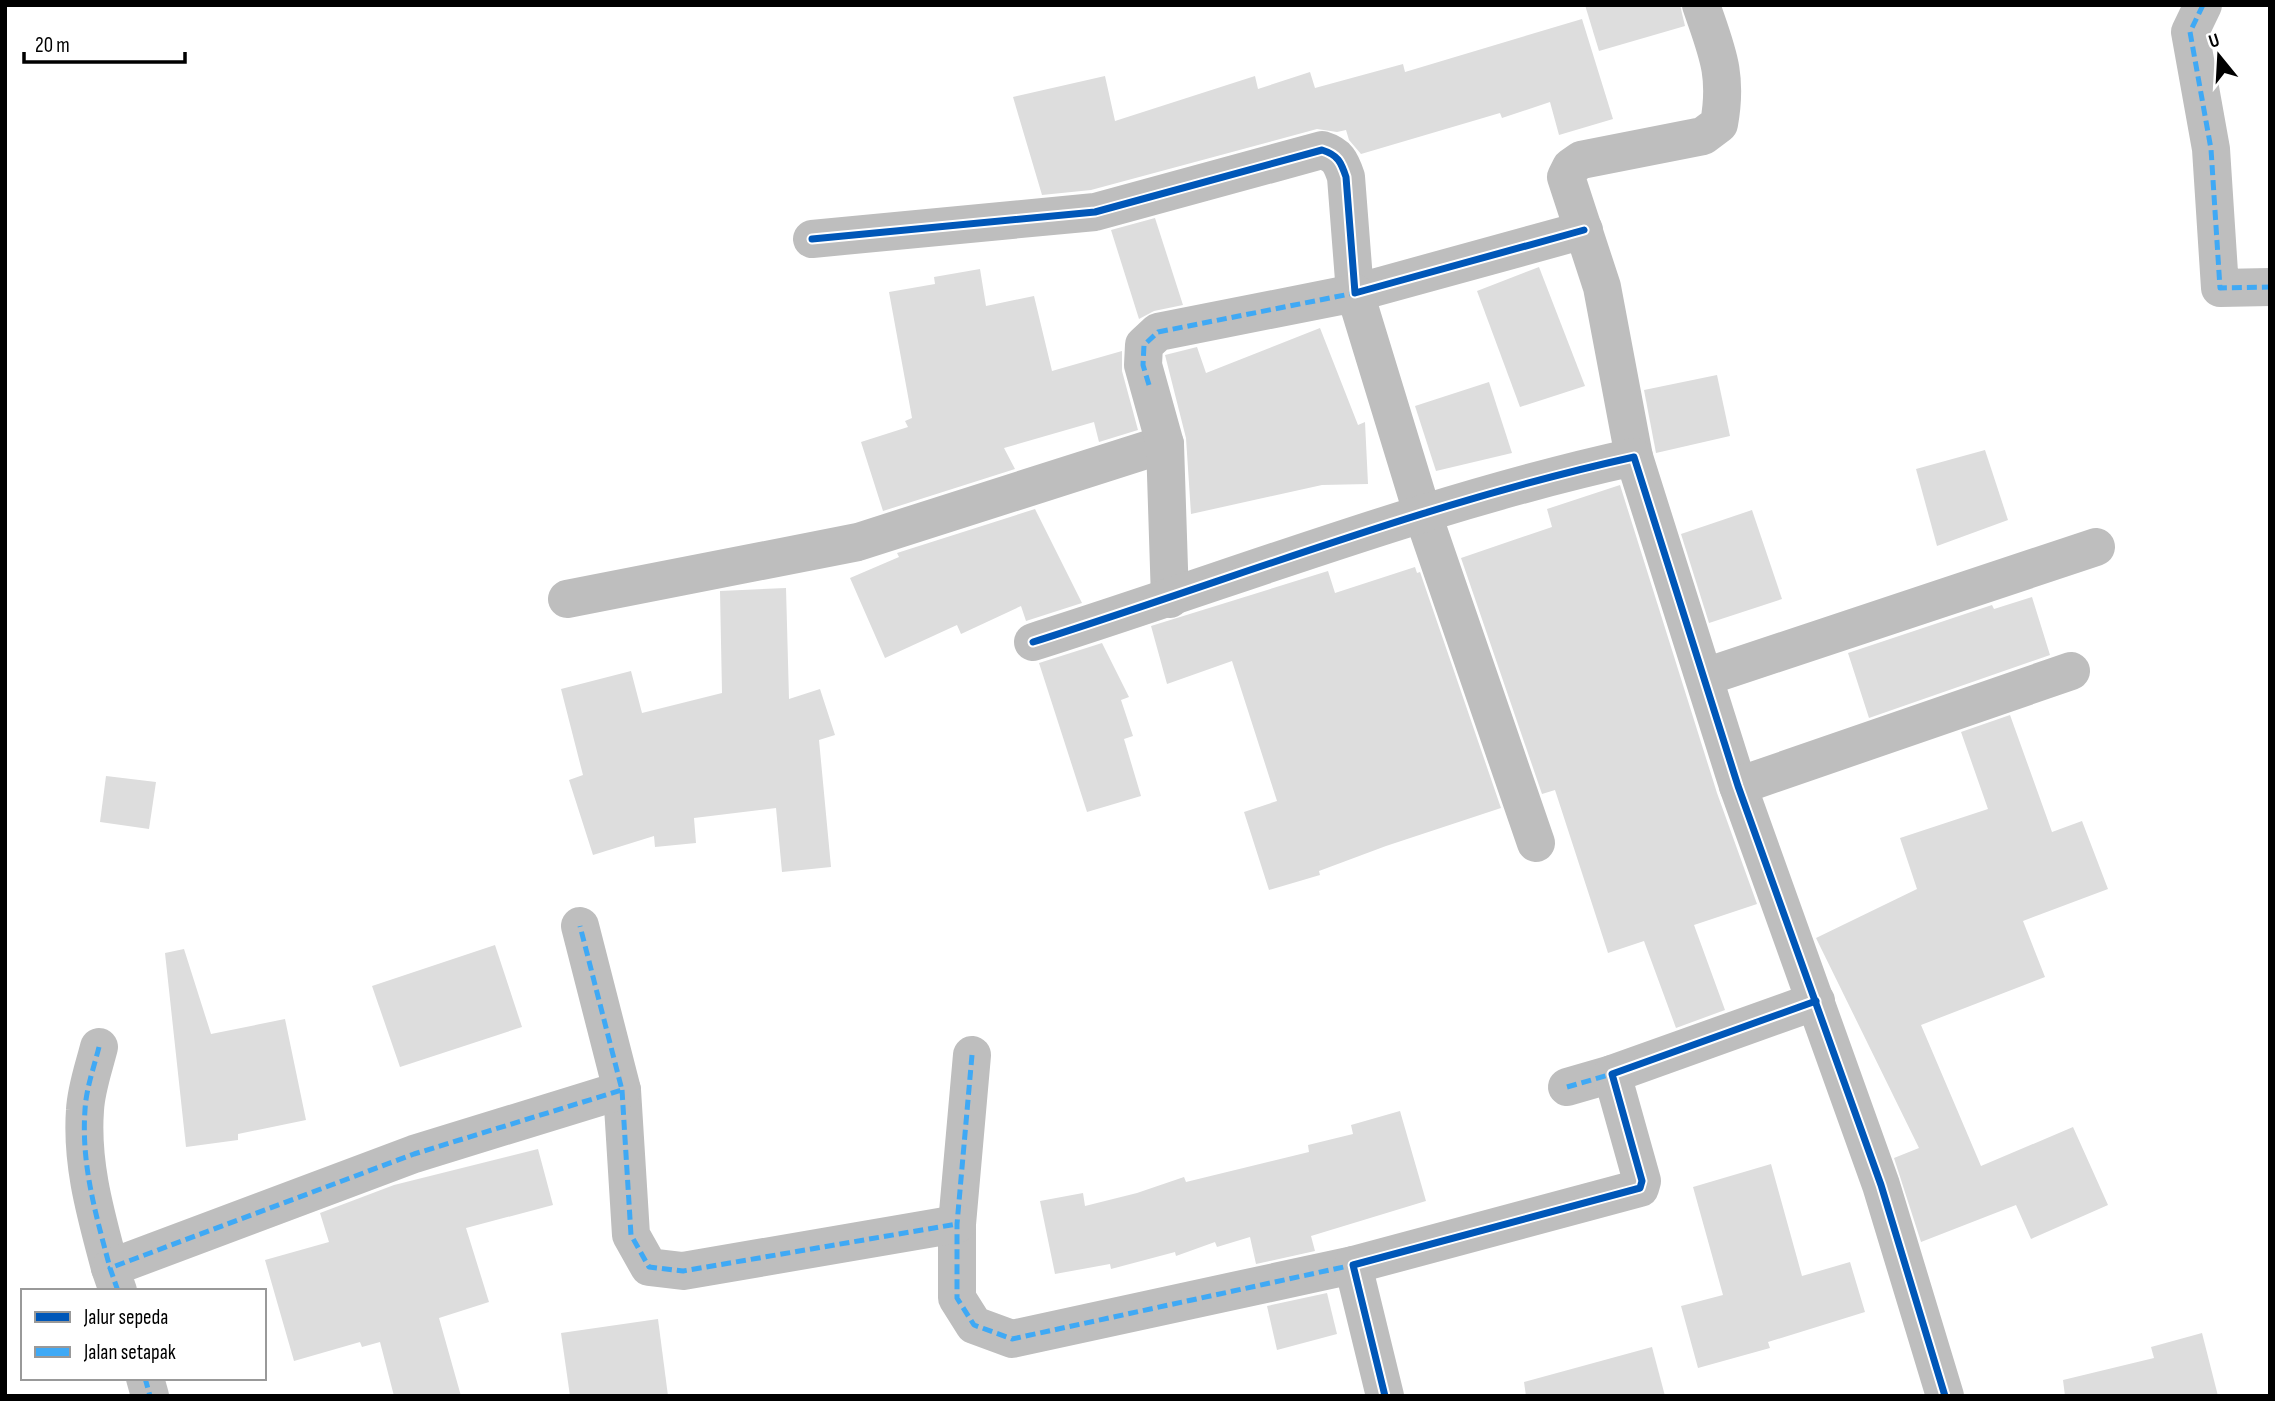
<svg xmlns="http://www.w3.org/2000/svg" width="2275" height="1401" viewBox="0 0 2275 1401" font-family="'Sofia Sans Condensed',sans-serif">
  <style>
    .building { fill: #ddd }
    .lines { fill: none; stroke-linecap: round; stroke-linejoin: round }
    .street { stroke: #bebebe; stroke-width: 38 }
    .quiet { stroke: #3fa9f5; stroke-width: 5; stroke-dasharray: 10 5; stroke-linecap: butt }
    .cycleway-casing { stroke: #fff; stroke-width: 11 }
    .cycleway { stroke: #0057b8; stroke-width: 7 }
  </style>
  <rect width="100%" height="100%" fill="#fff"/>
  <g class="building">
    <polygon points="1585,5 1680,5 1685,26 1599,51"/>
    <polygon points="1582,19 1613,119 1559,135 1550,102 1502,118 1500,113 1361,154 1349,140 1346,130 1337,132 1317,129 1091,190 1042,195 1013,97 1105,76 1115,121 1255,76 1258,89 1310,72 1315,88 1403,64 1405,72"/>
    <polygon points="1155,218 1183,305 1154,311 1139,319 1111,230"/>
    <polygon points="1539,267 1585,386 1520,407 1477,291"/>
    <polygon points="980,269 986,306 1034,296 1052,371 1122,351 1122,371 1138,430 1099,442 1094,422 1004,448 1015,469 883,511 861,442 908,427 905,421 912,418 889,292 935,284 934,277"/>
    <polygon points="1320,328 1358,425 1365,422 1368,484 1322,485 1191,514 1186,438 1165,355 1197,347 1206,373"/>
    <polygon points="1717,375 1730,436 1656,453 1644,390"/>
    <polygon points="1489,382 1512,453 1436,471 1415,406"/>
    <polygon points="1985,450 2008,520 1937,546 1916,469"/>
    <polygon points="1620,485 1717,793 1757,904 1694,925 1725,1010 1676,1028 1644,941 1608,953 1555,790 1542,794 1461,558 1552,527 1547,509"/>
    <polygon points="1035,509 1082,603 1026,621 1021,606 961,634 957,625 885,658 850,578 899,557 897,553"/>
    <polygon points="1752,510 1782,599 1709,623 1681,534"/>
    <polygon points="1415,567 1417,573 1420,572 1501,808 1386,846 1319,871 1320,875 1269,890 1244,812 1277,801 1232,661 1167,684 1151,626 1328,571 1335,593"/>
    <polygon points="786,588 789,699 820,689 835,735 819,740 831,867 782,872 776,808 694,818 696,843 655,847 654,836 593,855 569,780 583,775 561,689 631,671 642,713 722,693 720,591"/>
    <polygon points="2032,597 2050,655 1869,718 1848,653 1992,605 1994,609"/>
    <polygon points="1102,643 1129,697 1121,700 1133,736 1124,739 1141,796 1087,812 1039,663"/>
    <polygon points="2010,715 2052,832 2082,821 2108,889 2023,921 2045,977 1921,1025 1981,1166 2073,1127 2108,1205 2031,1239 2016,1205 1921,1242 1894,1158 1919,1148 1816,938 1917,889 1900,838 1988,809 1961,732"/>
    <polygon points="106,776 156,782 149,829 100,822"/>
    <polygon points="495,945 522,1027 400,1067 372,986"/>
    <polygon points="184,949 211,1034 285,1019 306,1120 238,1134 238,1140 186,1147 165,953"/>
    <polygon points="1400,1111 1426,1201 1311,1236 1315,1251 1256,1264 1250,1237 1217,1247 1215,1242 1176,1256 1175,1252 1111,1269 1110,1264 1055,1274 1040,1201 1083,1193 1085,1206 1137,1193 1184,1177 1186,1182 1309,1152 1308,1145 1353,1134 1351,1125"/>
    <polygon points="538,1149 553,1205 466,1228 489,1302 439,1318 461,1396 394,1396 380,1342 362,1347 360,1342 294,1361 265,1260 329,1242 320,1213 394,1185"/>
    <polygon points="1771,1164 1802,1276 1850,1262 1865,1312 1768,1342 1770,1348 1698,1368 1681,1306 1723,1295 1693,1187"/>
    <polygon points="1327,1293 1337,1334 1277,1350 1267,1306"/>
    <polygon points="658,1319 668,1396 570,1396 561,1333"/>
    <polygon points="2202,1333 2218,1396 2065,1396 2063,1380 2154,1358 2151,1347"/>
    <polygon points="1652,1347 1665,1396 1526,1396 1524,1382"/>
  </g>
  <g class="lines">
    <g class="street">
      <polyline points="2203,5 2190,32 2211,149 2220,288 2270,287"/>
      <path d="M 812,239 L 1095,212 L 1322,150 C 1338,155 1341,162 1346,177 L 1355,293 L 1584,230"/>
      <path d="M 1634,457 L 1602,287 L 1566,177 L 1571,167 L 1581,160 L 1703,136 L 1719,124 C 1728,74 1717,52 1701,5"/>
      <polyline points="567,599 858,542 1165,444"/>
      <polyline points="1170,599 1165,444 1143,365 1144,345 1158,332 1355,293 1422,512 1536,843"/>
      <path d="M 1033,642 C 1233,579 1429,502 1634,457 L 1738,786 L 1881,1185 L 1945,1396"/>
      <polyline points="1705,677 2096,547"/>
      <polyline points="1738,786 2071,671"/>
      <path d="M 99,1047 C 94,1067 86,1089 85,1110 C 81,1165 96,1215 110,1268"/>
      <polyline points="972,1055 957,1224 957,1298 974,1325 1012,1339 1353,1265"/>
      <polyline points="1567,1087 1612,1074"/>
      <polyline points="622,1090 631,1235 649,1267 683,1271 957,1224"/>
      <polyline points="118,1291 110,1268 414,1154 622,1090 580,926"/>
      <polyline points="145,1378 150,1396"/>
      <polyline points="1385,1396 1353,1265 1640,1188 1642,1181 1612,1074 1816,1001"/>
    </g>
    <g class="quiet">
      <polyline points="2203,5 2190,32 2211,149 2220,288 2270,287"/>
      <polyline points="1149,385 1143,365 1144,345 1158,332 1355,293"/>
      <path d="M 99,1047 C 94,1067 86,1089 85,1110 C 81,1165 96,1215 110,1268"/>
      <polyline points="972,1055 957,1224 957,1298 974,1325 1012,1339 1353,1265"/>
      <polyline points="1567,1087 1612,1074"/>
      <polyline points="622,1090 631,1235 649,1267 683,1271 957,1224"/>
      <polyline points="118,1291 110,1268 414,1154 622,1090 580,926"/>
      <polyline points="145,1378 150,1396"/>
    </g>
    <defs>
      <g id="cycleway">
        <path d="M 812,239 L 1095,212 L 1322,150 C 1338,155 1341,162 1346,177 L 1355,293 L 1584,230"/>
        <path d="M 1033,642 C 1233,579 1429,502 1634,457 L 1738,786 L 1881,1185 L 1945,1396"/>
        <polyline points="1385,1396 1353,1265 1640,1188 1642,1181 1612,1074 1816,1001"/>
      </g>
    </defs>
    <use href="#cycleway" class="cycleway-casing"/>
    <use href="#cycleway" class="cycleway"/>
  </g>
  <rect width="2275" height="1401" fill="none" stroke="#000000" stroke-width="14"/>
  <rect x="21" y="1289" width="245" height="91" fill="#ffffff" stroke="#999999" stroke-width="2"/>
  <rect x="35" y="1312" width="35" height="10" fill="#0057b8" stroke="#999999" stroke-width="2"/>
  <text x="84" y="1324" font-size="21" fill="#000000">Jalur sepeda</text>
  <rect x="35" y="1347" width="35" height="10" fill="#3fa9f5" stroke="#999999" stroke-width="2"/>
  <text x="84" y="1359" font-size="21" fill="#000000">Jalan setapak</text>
  <g transform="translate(2219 56) rotate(342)" stroke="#ffffff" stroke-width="5" paint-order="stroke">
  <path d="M0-5L12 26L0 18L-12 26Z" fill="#000000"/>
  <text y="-10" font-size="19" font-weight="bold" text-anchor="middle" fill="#000000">U</text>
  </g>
  <path d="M24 52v10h161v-10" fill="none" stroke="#000000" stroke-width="3.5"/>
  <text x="35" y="52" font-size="21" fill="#000000" stroke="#ffffff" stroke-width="5" paint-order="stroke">20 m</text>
</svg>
